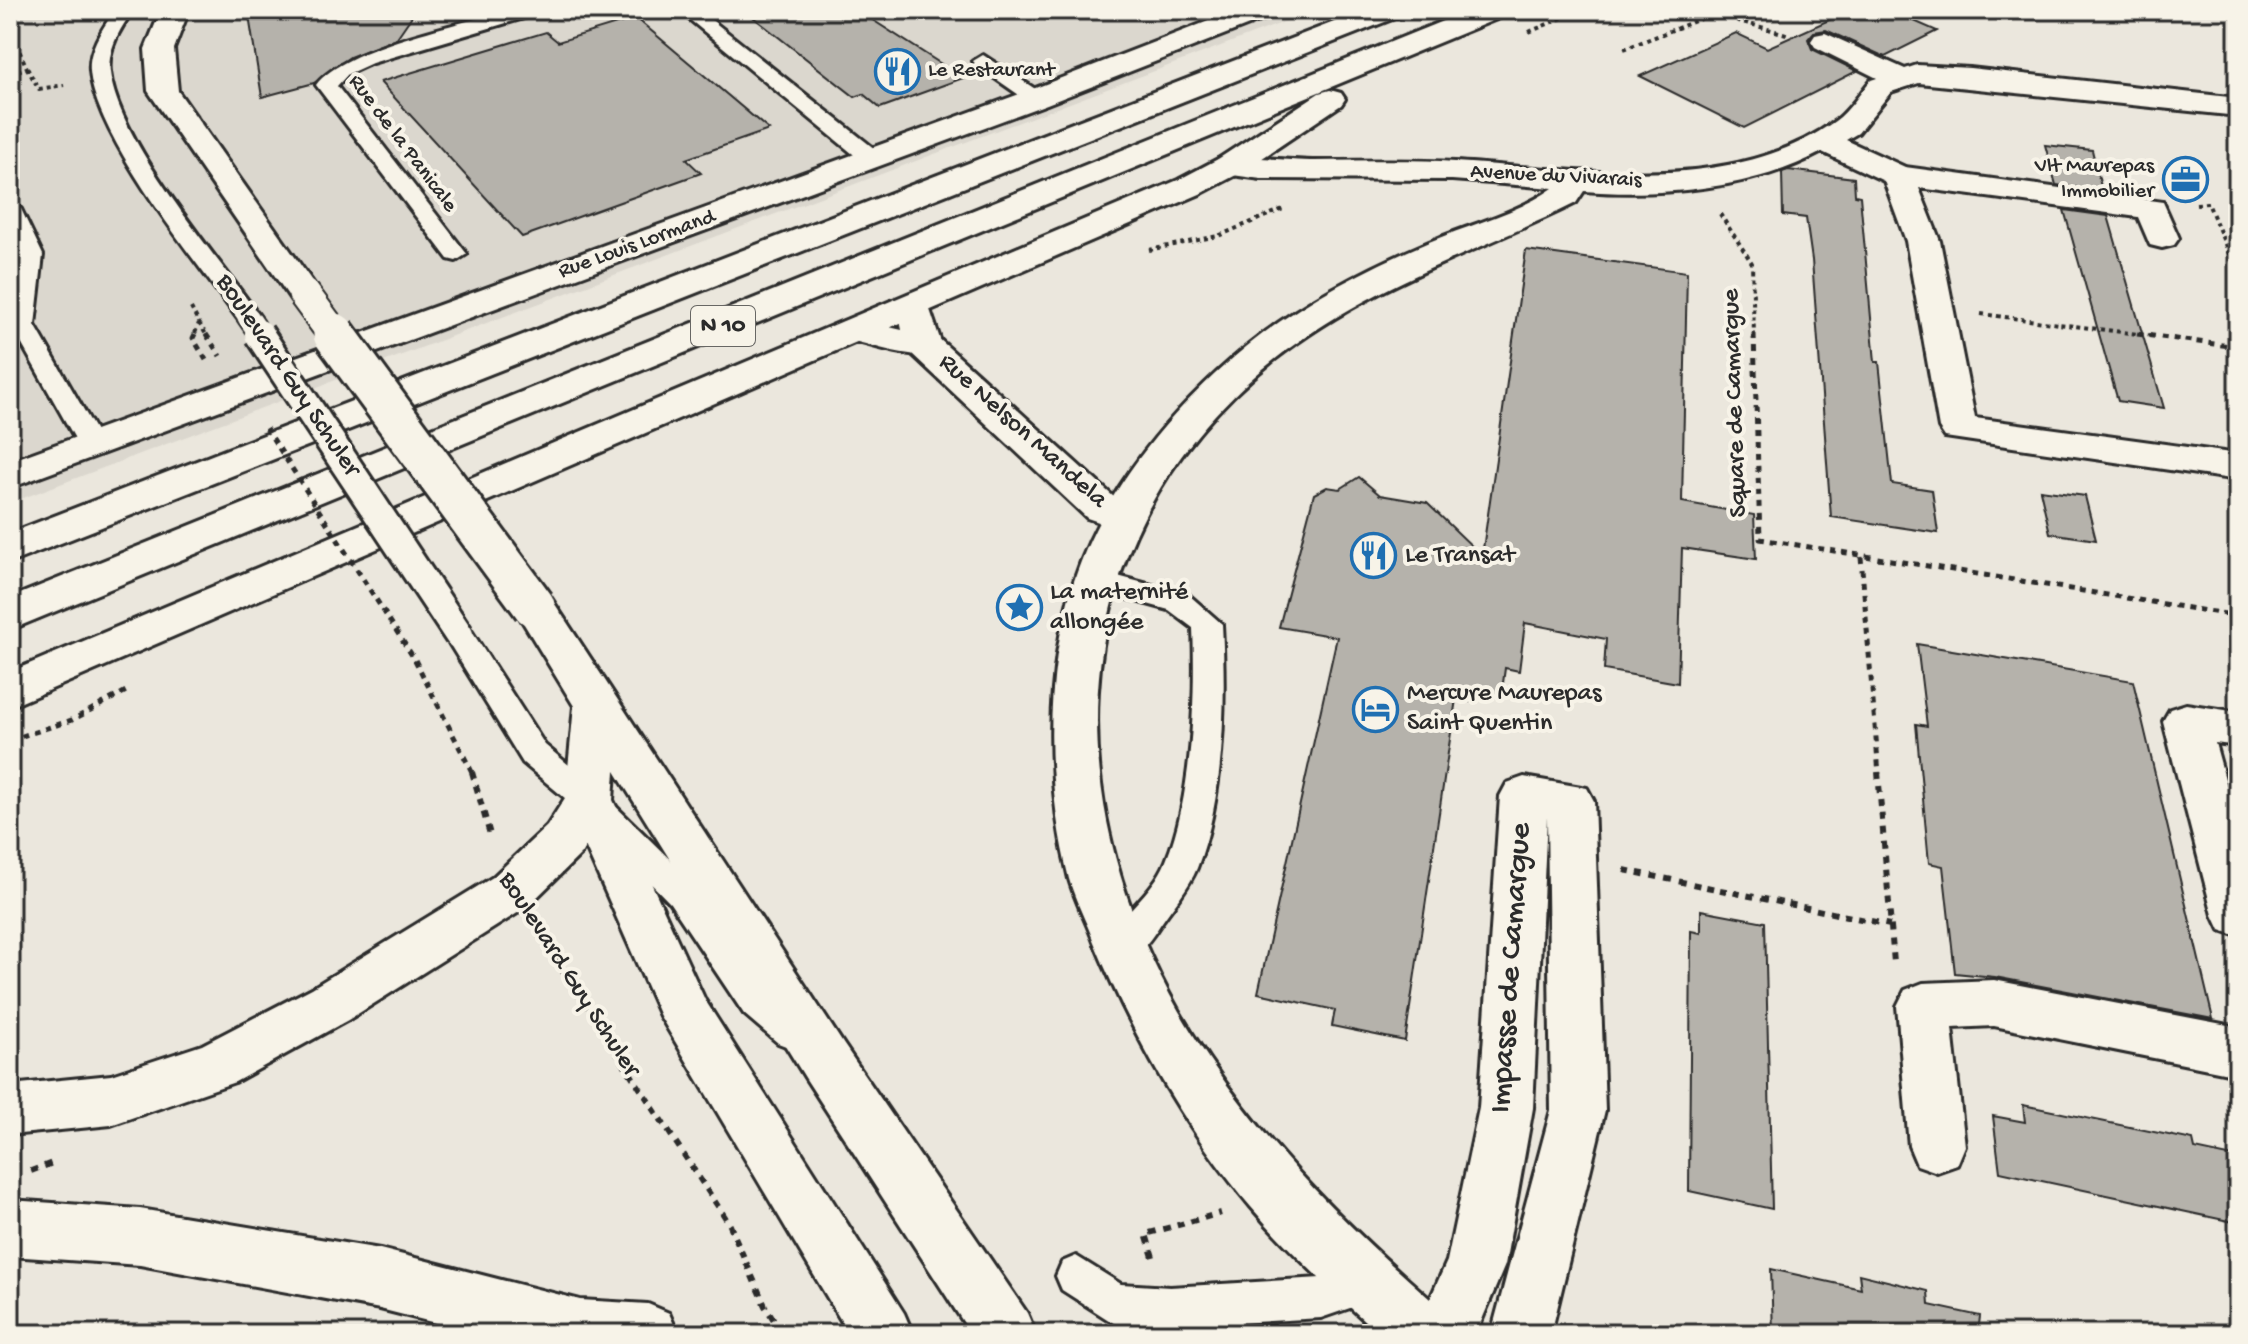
<svg xmlns="http://www.w3.org/2000/svg" width="2248" height="1344" viewBox="0 0 2248 1344" font-family="'Gochi Hand',sans-serif">
  <style>
    .built { fill: #dbd7ce }
    .building { fill: #b5b2ab; stroke: #2b2b2b; stroke-width: 2 }
    .lines { fill: none; stroke-linecap: round; stroke-linejoin: round }
    .service-casing { stroke: #2b2b2b; stroke-width: 6 }
    .minor-casing { stroke: #2b2b2b; stroke-width: 6 }
    .tertiary-casing { stroke: #2b2b2b; stroke-width: 6 }
    .primary-casing { stroke: #2b2b2b; stroke-width: 6 }
    .trunk-casing { stroke: #2b2b2b; stroke-width: 6 }
    .path-far2 { stroke: #2b2b2b; stroke-width: 4; stroke-dasharray: 4 4; stroke-linecap: butt }
    .path-far1 { stroke: #2b2b2b; stroke-width: 5; stroke-dasharray: 6 6; stroke-linecap: butt }
    .path { stroke: #2b2b2b; stroke-width: 6; stroke-dasharray: 7 7; stroke-linecap: butt }
    .service { fill: #f7f3e8; fill-rule: evenodd }
    .minor { fill: #f7f3e8; fill-rule: evenodd }
    .tertiary { fill: #f7f3e8; fill-rule: evenodd }
    .primary { fill: #f7f3e8; fill-rule: evenodd }
    .trunk { fill: #f7f3e8; fill-rule: evenodd }
    .service-bridge-far1-casing { stroke: #2b2b2b; stroke-width: 25; stroke-linecap: butt }
    .service-bridge-casing { stroke: #2b2b2b; stroke-width: 34; stroke-linecap: butt }
    .tertiary-bridge-far1-casing { stroke: #2b2b2b; stroke-width: 35; stroke-linecap: butt }
    .tertiary-bridge-casing { stroke: #2b2b2b; stroke-width: 47; stroke-linecap: butt }
    .path-bridge-far1 { stroke: #2b2b2b; stroke-width: 4; stroke-dasharray: 4 4; stroke-linecap: butt }
    .path-bridge { stroke: #2b2b2b; stroke-width: 5; stroke-dasharray: 6 6; stroke-linecap: butt }
    .service-bridge-far1 { stroke: #f7f3e8; stroke-width: 21 }
    .service-bridge { stroke: #f7f3e8; stroke-width: 28 }
    .tertiary-bridge-far1 { stroke: #f7f3e8; stroke-width: 31 }
    .tertiary-bridge { stroke: #f7f3e8; stroke-width: 41 }
    .labels { text-anchor: middle; dominant-baseline: central; stroke-width: 8; stroke-linejoin: round; paint-order: stroke }
    .far-poi-label { font-size: 22px; fill: #2b2b2b; stroke: #f7f3e8; text-anchor: start }
    .far-street-label { font-size: 22px; fill: #2b2b2b; stroke: #f7f3e8 }
    .shield { fill: #f7f3e8; stroke: #686764; stroke-width: 2 }
    .shield-label { font-size: 24px; font-weight: bold; fill: #2b2b2b }
    .street-label { font-size: 26px; fill: #2b2b2b; stroke: #f7f3e8 }
    .poi-label { font-size: 26px; fill: #2b2b2b; stroke: #f7f3e8; text-anchor: start }
    .near-street-label { font-size: 32px; fill: #2b2b2b; stroke: #f7f3e8 }
  </style>
  <rect width="100%" height="100%" fill="#ebe7dd"/>
  <filter id="ink" filterUnits="userSpaceOnUse"><feTurbulence type="fractalNoise" baseFrequency=".0125" numOctaves="2"/><feDisplacementMap in="SourceGraphic" scale="16" xChannelSelector="R" yChannelSelector="G"/><feConvolveMatrix kernelMatrix="1 2 1 2 8 2 1 2 1" color-interpolation-filters="sRGB"/></filter>
  <g filter="url(#ink)">
    <polygon class="built" points="10,10 1316,10 10,503"/>
    <g class="building">
      <polygon points="248,10 416,10 396,39 350,57 314,83 262,97"/>
      <polygon points="744,10 857,10 963,78 880,108 863,94 855,97"/>
      <polygon points="1851,10 1889,10 1937,31 1885,57 1826,30 1814,32 1808,39 1812,49 1857,71 1744,128 1640,76 1736,33 1767,48"/>
      <polygon points="636,18 769,130 686,159 701,173 522,237 380,82 546,32 558,42"/>
      <polygon points="2045,145 2092,150 2102,191 2056,185"/>
      <polygon points="1788,170 1854,178 1855,195 1860,196 1875,362 1879,362 1892,484 1932,490 1938,533 1831,517 1812,260 1806,218 1783,215 1782,172"/>
      <polygon points="2064,210 2108,216 2164,408 2118,401"/>
      <polygon points="1526,250 1687,272 1682,502 1754,515 1756,559 1682,548 1678,683 1604,670 1606,639 1525,623 1519,671 1505,668 1501,698 1474,693 1472,702 1456,699 1405,1041 1332,1026 1335,1010 1258,993 1337,637 1279,627 1314,494 1327,487 1340,489 1359,477 1380,495 1427,503 1482,556"/>
      <polygon points="2040,490 2085,496 2096,540 2050,533"/>
      <polygon points="1917,644 2133,681 2213,1019 1995,977 1955,973 1943,866 1929,863 1916,724 1927,726"/>
      <polygon points="1701,910 1765,922 1772,1209 1689,1191 1691,931 1701,933"/>
      <polygon points="2023,1105 2193,1140 2195,1149 2238,1158 2238,1223 2000,1172 1993,1116 2025,1122"/>
      <polygon points="1771,1269 1861,1289 1859,1274 1928,1291 1929,1305 1980,1316 1978,1334 1773,1334"/>
    </g>
    <g class="lines">
      <defs>
        <g id="service">
          <path d="M 115,10 L 133,10 C 121,28 107,49 110,72 C 118,142 218,257 260,317 L 256,322 L 240,322 C 199,265 95,138 90,71 C 88,49 103,28 115,10 Z"/>
          <path d="M 510,10 L 539,10 L 537,14 L 372,63 L 348,74 L 337,86 L 467,254 L 456,261 L 448,259 L 316,85 C 344,47 461,24 510,10 Z"/>
          <polygon points="678,10 699,10 880,153 883,158 880,163 864,163"/>
          <polygon points="983,55 1043,94 1046,98 1043,102 1029,102 976,65 973,61"/>
          <polygon points="10,202 21,209 43,255 35,325 104,445 100,451 82,451 11,325 21,255 10,233"/>
          <path d="M 1095,570 L 1189,595 L 1222,624 C 1226,699 1225,797 1197,868 C 1189,888 1172,907 1160,925 C 1148,944 1133,965 1109,957 L 1104,946 C 1118,915 1153,894 1166,861 C 1192,798 1196,696 1193,628 L 1169,610 L 1085,587 L 1081,580 L 1085,573 Z"/>
          <polygon points="459,624 469,627 545,745 600,791 694,883 770,992 804,1021 809,1032 804,1043 791,1048 778,1043 744,1014 670,903 578,809 523,763 444,635 449,627"/>
          <polygon points="1076,1256 1121,1284 1170,1287 1321,1278 1368,1263 1382,1269 1388,1283 1382,1297 1321,1318 1170,1327 1115,1324 1062,1290 1056,1276 1062,1262"/>
        </g>
        <g id="minor">
          <polygon points="1237,10 1276,10 1272,16 1047,104 10,488 10,461 1025,92"/>
          <path d="M 1825,33 L 1905,69 L 1917,65 L 1970,68 L 2238,98 L 2238,116 L 1919,83 L 1891,92 L 1858,133 L 1846,140 L 1905,167 L 2163,202 L 2179,238 L 2174,245 L 2162,248 L 2150,245 L 2138,217 L 1919,188 L 1940,241 L 1975,418 L 2238,454 L 2238,480 L 1945,437 L 1939,428 L 1906,241 L 1884,181 L 1822,152 C 1754,189 1660,197 1584,191 L 1576,203 C 1471,255 1369,285 1274,360 C 1046,542 1054,832 1209,1059 C 1271,1151 1347,1226 1430,1299 L 1447,1261 L 1479,1108 L 1500,796 L 1507,783 L 1524,777 L 1587,788 L 1594,801 L 1605,1110 L 1551,1334 L 1491,1334 L 1551,1110 L 1547,817 L 1533,1108 L 1505,1265 L 1476,1334 L 1379,1334 C 1335,1293 1290,1253 1251,1207 C 1185,1129 1133,1036 1094,942 C 1086,921 1075,900 1069,879 C 1045,784 1044,673 1074,581 C 1104,489 1173,407 1246,347 C 1300,303 1365,269 1429,242 C 1470,224 1516,214 1553,188 L 1452,180 L 1261,179 L 1218,173 L 1213,166 L 1218,159 C 1239,154 1290,161 1315,161 C 1361,161 1408,159 1455,162 C 1574,169 1731,197 1835,121 C 1849,111 1860,93 1871,80 L 1877,78 L 1815,47 L 1811,41 L 1815,35 Z"/>
          <polygon points="2186,704 2238,712 2238,746 2215,743 2238,826 2238,936 2220,930 2213,915 2163,721 2170,709"/>
          <polygon points="1994,980 2238,1027 2238,1075 1994,1026 1952,1028 1965,1146 1957,1165 1937,1172 1917,1165 1909,1146 1897,1006 1905,990 1923,983"/>
        </g>
        <g id="tertiary">
          <polygon points="161,10 189,10 174,49 178,91 321,294 316,301 304,304 292,301 148,91 145,49"/>
          <polygon points="924,334 937,337 1115,498 1136,506 1142,516 1136,526 1122,530 1087,518 911,353 906,345 911,337"/>
          <polygon points="534,591 549,595 844,1045 1027,1313 1036,1334 971,1334 806,1079 615,771 613,800 705,1000 904,1313 913,1334 849,1334 660,1016 565,800 574,706 513,606 519,595"/>
        </g>
        <g id="primary">
          <polygon points="1365,10 1404,10 1400,16 10,563 10,533"/>
          <polygon points="1470,10 1508,10 1504,16 10,630 10,598"/>
          <polygon points="1330,90 1341,93 1345,99 1341,105 1240,173 1200,194 10,707 10,672 1178,180 1218,159 1319,93"/>
          <polygon points="589,781 606,787 613,800 581,854 527,907 348,1020 235,1082 111,1125 10,1135 10,1085 111,1075 202,1045 312,988 493,877 547,826 572,787"/>
          <polygon points="10,1200 140,1209 380,1249 580,1300 648,1304 669,1313 678,1334 479,1334 380,1309 140,1265 10,1256"/>
        </g>
        <path id="trunk" d="M 914,295 L 926,298 L 942,345 L 937,353 C 909,360 870,344 842,338 L 837,330 L 842,322 L 855,319 L 902,330 L 897,305 L 902,298 Z"/>
      </defs>
      <use href="#service" class="service-casing"/>
      <use href="#minor" class="minor-casing"/>
      <use href="#tertiary" class="tertiary-casing"/>
      <use href="#primary" class="primary-casing"/>
      <use href="#trunk" class="trunk-casing"/>
      <g class="path-far2">
        <polyline points="1529,32 1581,10"/>
        <polyline points="1624,49 1713,14 1790,35"/>
        <polyline points="27,68 39,89 64,85"/>
        <polyline points="10,73 27,68 13,37"/>
        <polyline points="2196,204 2208,203 2238,276"/>
        <polyline points="1720,214 1752,263 1754,336"/>
        <polyline points="1149,250 1218,236 1283,209"/>
        <polyline points="191,308 199,323 194,336"/>
        <polyline points="1981,314 2153,336"/>
      </g>
      <g class="path-far1">
        <polyline points="195,334 193,338 206,360"/>
        <polyline points="1754,334 1760,539 2238,616"/>
        <polyline points="2137,334 2238,347"/>
        <polyline points="1861,557 1879,774"/>
        <polyline points="415,660 473,774"/>
        <polyline points="10,740 72,720 130,689"/>
      </g>
      <g class="path">
        <polyline points="472,772 491,838"/>
        <polyline points="1878,772 1894,963"/>
        <polyline points="1624,870 1890,925"/>
        <polyline points="537,932 729,1223 765,1306 783,1334"/>
        <polyline points="31,1171 55,1162"/>
        <polyline points="1153,1257 1146,1234 1221,1213"/>
      </g>
      <use href="#service" class="service"/>
      <use href="#minor" class="minor"/>
      <use href="#tertiary" class="tertiary"/>
      <use href="#primary" class="primary"/>
      <use href="#trunk" class="trunk"/>
      <defs>
        <polyline id="service-bridge-far1" points="248,317 261,336"/>
        <polyline id="service-bridge" points="259,334 459,635"/>
        <polyline id="tertiary-bridge-far1" points="304,294 335,336"/>
        <polyline id="tertiary-bridge" points="334,334 534,606"/>
      </defs>
      <use href="#service-bridge-far1" class="service-bridge-far1-casing"/>
      <use href="#service-bridge" class="service-bridge-casing"/>
      <use href="#tertiary-bridge-far1" class="tertiary-bridge-far1-casing"/>
      <use href="#tertiary-bridge" class="tertiary-bridge-casing"/>
      <polyline class="path-bridge-far1" points="199,323 207,336"/>
      <g class="path-bridge">
        <polyline points="206,334 220,356"/>
        <polyline points="266,428 415,660"/>
      </g>
      <use href="#service-bridge-far1" class="service-bridge-far1"/>
      <use href="#service-bridge" class="service-bridge"/>
      <use href="#tertiary-bridge-far1" class="tertiary-bridge-far1"/>
      <use href="#tertiary-bridge" class="tertiary-bridge"/>
    </g>
  </g>
  <defs>
    <symbol id="restaurant-ring" viewBox="-11 -11 22 22"><circle r="9.5" fill="#f7f3e8" stroke="#1f6fb2" stroke-width="1.5"/><path d="M-5-6h1v4h1v-4h1v4h1v-4h1v5L-1.5 .5V6h-2V.5L-5-1ZM5-6V6H3V1.5H1.5Q1.5-4 5-6Z" fill="#1f6fb2"/></symbol>
    <symbol id="office-ring" viewBox="-11 -11 22 22"><circle r="9.5" fill="#f7f3e8" stroke="#1f6fb2" stroke-width="1.5"/><path d="M-6-3h4V-5.5h4V-3h4V5H-6ZM-1-4.5V-3h2v-1.5ZM-6 0V1H6V0Z" fill="#1f6fb2"/></symbol>
    <symbol id="sight-ring" viewBox="-11 -11 22 22"><circle r="9.5" fill="#f7f3e8" stroke="#1f6fb2" stroke-width="1.5"/><path d="M0-6L1.8-2.2L6-1.7L2.9 1.2L3.7 5.4L0 3.3L-3.7 5.4L-2.9 1.2L-6-1.7L-1.8-2.2Z" fill="#1f6fb2"/></symbol>
    <symbol id="hotel-ring" viewBox="-11 -11 22 22"><circle r="9.5" fill="#f7f3e8" stroke="#1f6fb2" stroke-width="1.5"/><path d="M-6-4.5h1.5V1H6V5H4.5V3h-9V5H-6ZM-4 0a1.8 1.8 0 1 1 3.6 0ZM.5 0V-2.5h3Q6-2.5 6 0Z" fill="#1f6fb2"/></symbol>
  </defs>
  <g fill-rule="evenodd">
    <use href="#restaurant-ring" x="872" y="46" width="51" height="51"/>
    <use href="#office-ring" x="2160" y="154" width="51" height="51"/>
    <use href="#restaurant-ring" x="1348" y="530" width="51" height="51"/>
    <use href="#sight-ring" x="994" y="582" width="51" height="51"/>
    <use href="#hotel-ring" x="1350" y="684" width="51" height="51"/>
  </g>
  <g class="labels">
    <g class="far-poi-label">
      <text x="928" y="71">Le Restaurant</text>
      <text x="2154" y="167" text-anchor="end">Vlt Maurepas<tspan x="2154" dy="25">Immobilier</tspan></text>
    </g>
    <g class="far-street-label">
      <text transform="translate(402 144) rotate(53)">Rue de la Panicale</text>
      <text transform="translate(1556 177) rotate(3)">Avenue du Vivarais</text>
      <text transform="translate(637 245) rotate(-20)">Rue Louis Lormand</text>
    </g>
    <rect class="shield" x="691" y="306" width="64" height="40" rx="6"/>
    <g class="shield-label">
      <text x="723" y="326">N 10</text>
    </g>
    <g class="street-label">
      <text transform="translate(287 376) rotate(56)">Boulevard Guy Schuler</text>
      <text transform="translate(1736 403) rotate(-92)">Square de Camargue</text>
      <text transform="translate(1022 432) rotate(42)">Rue Nelson Mandela</text>
      <text transform="translate(568 975) rotate(57)">Boulevard Guy Schuler</text>
    </g>
    <g class="poi-label">
      <text x="1405" y="556">Le Transat</text>
      <text x="1050" y="593">La maternité<tspan x="1050" dy="30">allongée</tspan></text>
      <text x="1407" y="694">Mercure Maurepas<tspan x="1407" dy="30">Saint Quentin</tspan></text>
    </g>
    <g class="near-street-label">
      <text transform="translate(1512 968) rotate(-86)">Impasse de Camargue</text>
    </g>
  </g>
  <rect width="2248" height="1344" fill="none" stroke="#f7f3e8" stroke-width="40"/>
  <rect x="20" y="20" width="2208" height="1304" fill="none" stroke="#2b2b2b" stroke-width="3" filter="url(#ink)"/>
</svg>
